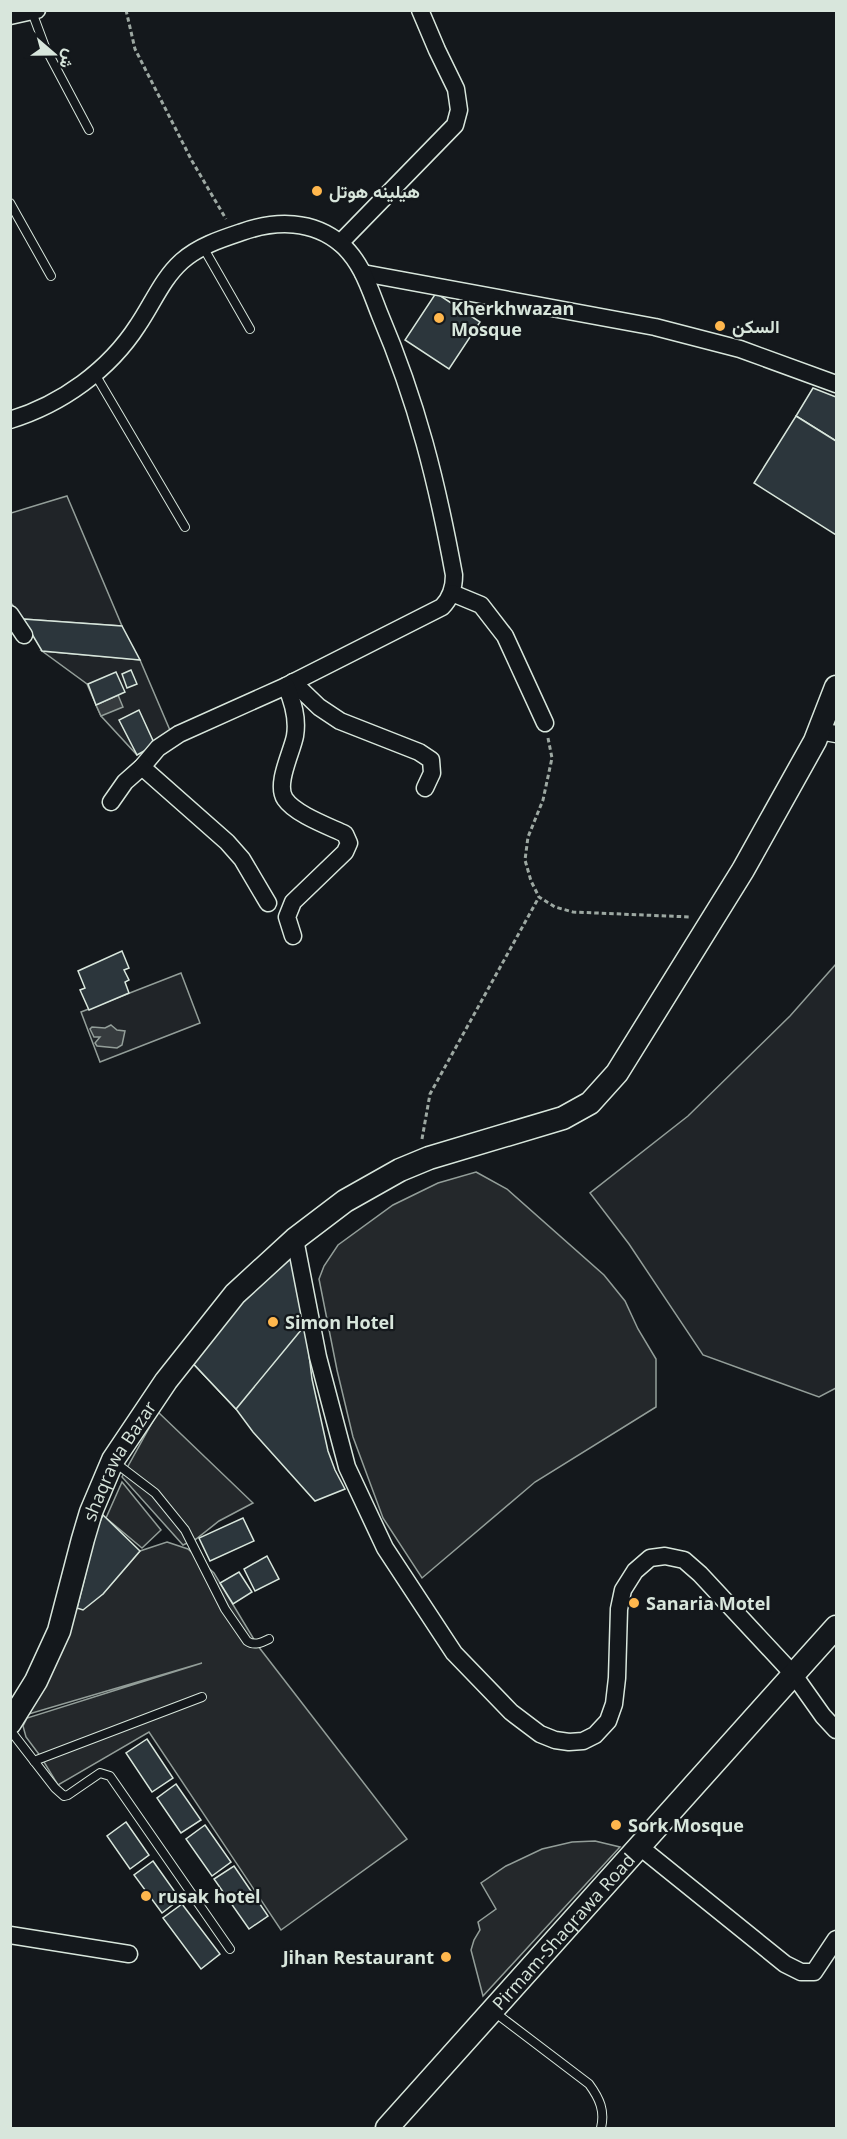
<svg xmlns="http://www.w3.org/2000/svg" width="847" height="2139" viewBox="0 0 847 2139" font-family="'Open Sans',Vazirmatn,sans-serif">
  <style>
    .green { fill: #202428; stroke: #939e99; stroke-width: 1.5 }
    .parking { fill: #24282b; stroke: #939e99; stroke-width: 1.5 }
    .water { fill: #363b3e; stroke: #939e99; stroke-width: 1.5 }
    .building { fill: #2c363c; stroke: #d8e6dc; stroke-width: 1.5 }
    .lines { fill: none; stroke-linecap: round; stroke-linejoin: round }
    .lane-casing { stroke: #d8e6dc; stroke-width: 10 }
    .street-casing { stroke: #d8e6dc; stroke-width: 19 }
    .secondary-casing { stroke: #d8e6dc; stroke-width: 25 }
    .path { stroke: #9da8a2; stroke-width: 3; stroke-dasharray: 4.5 3; stroke-linecap: butt }
    .lane { stroke: #14181c; stroke-width: 8 }
    .street { stroke: #14181c; stroke-width: 16 }
    .secondary { stroke: #14181c; stroke-width: 22 }
    .poi-dot { fill: #ffb74d; stroke: #14181c; stroke-width: 2 }
    .labels { text-anchor: middle; dominant-baseline: central; stroke-width: 4.5; stroke-linejoin: round; paint-order: stroke }
    .poi-label { font-size: 18px; font-weight: bold; fill: #d8e6dc; stroke: #14181c; text-anchor: start }
    .street-label { font-size: 18px; fill: #d8e6dc; stroke: #14181c }
  </style>
  <rect width="100%" height="100%" fill="#14181c"/>
  <g class="green">
    <polygon points="67,496 122,626 23,619 11,603 11,513"/>
    <polygon points="42,651 140,660 172,735 137,755 101,716 87,684"/>
    <polygon points="836,964 836,1388 819,1397 703,1355 629,1244 590,1193 688,1116 790,1016"/>
    <polygon points="181,973 200,1023 100,1062 81,1012"/>
  </g>
  <g class="parking">
    <polygon points="476,1172 507,1189 604,1275 625,1301 638,1329 656,1359 656,1407 535,1482 422,1578 383,1518 353,1437 337,1370 319,1279 324,1266 338,1245 393,1205 438,1183"/>
    <polygon points="158,1412 253,1503 219,1521 196,1539 183,1545 122,1477"/>
    <polygon points="122,1482 161,1530 142,1548 106,1518"/>
    <polygon points="167,1542 188,1549 214,1573 258,1646 407,1839 281,1930 149,1732 58,1785 41,1757 26,1737 23,1726 27,1718 202,1663 22,1716 59,1653 77,1608 103,1594 140,1551"/>
    <polygon points="595,1841 620,1847 483,1996 471,1950 474,1940 480,1930 478,1922 496,1909 481,1883 506,1866 542,1849 572,1842"/>
  </g>
  <g class="water">
    <polygon points="118,695 123,707 101,716 96,705"/>
    <polygon points="111,1025 117,1030 125,1031 122,1045 117,1048 97,1046 95,1043 100,1037 94,1037 90,1029 92,1027 105,1028"/>
  </g>
  <g class="building">
    <polygon points="436,293 480,322 449,369 405,340"/>
    <polygon points="813,388 836,397 836,441 796,416"/>
    <polygon points="796,416 836,441 836,535 754,483"/>
    <polygon points="23,619 122,626 140,660 42,651"/>
    <polygon points="131,670 137,684 127,688 122,674"/>
    <polygon points="116,672 125,692 96,705 88,684"/>
    <polygon points="139,710 155,745 137,755 119,720"/>
    <polygon points="122,951 129,968 124,970 129,980 125,982 129,993 89,1010 80,990 85,988 78,971"/>
    <polygon points="295,1239 312,1379 328,1451 335,1470 345,1489 315,1501 253,1432 236,1409 186,1356"/>
    <polygon points="295,1239 311,1318 236,1409 186,1356"/>
    <polygon points="103,1515 140,1551 103,1594 83,1610 77,1608 97,1528"/>
    <polygon points="243,1518 254,1541 210,1561 199,1538"/>
    <polygon points="267,1556 279,1579 255,1591 244,1569"/>
    <polygon points="239,1572 252,1592 233,1604 220,1583"/>
    <polygon points="147,1739 173,1778 152,1792 126,1753"/>
    <polygon points="176,1784 201,1820 181,1833 157,1798"/>
    <polygon points="126,1822 149,1855 130,1869 107,1836"/>
    <polygon points="205,1825 231,1862 212,1876 186,1839"/>
    <polygon points="153,1861 180,1899 162,1913 134,1875"/>
    <polygon points="234,1866 268,1916 249,1929 214,1879"/>
    <polygon points="182,1904 220,1954 201,1969 163,1918"/>
  </g>
  <g class="lines">
    <defs>
      <g id="lane">
        <polyline points="32,12 45,47 89,130"/>
        <polyline points="10,203 51,276"/>
        <polyline points="203,247 250,329"/>
        <polyline points="95,374 185,527"/>
        <path d="M 113,1461 L 155,1493 L 185,1530 L 225,1609 L 247,1641 C 254,1646 261,1643 269,1639"/>
        <polyline points="10,1730 55,1788 64,1796 68,1795 100,1773 110,1776 230,1949"/>
        <polyline points="34,1761 202,1697"/>
        <path d="M 493,2011 L 589,2084 C 600,2099 605,2111 601,2128"/>
      </g>
      <g id="street">
        <polyline points="10,16 37,10"/>
        <polyline points="340,243 455,125 459,110 456,89 437,50 420,10"/>
        <polyline points="363,273 655,327 740,349 836,384"/>
        <path d="M 10,420 C 62,404 109,370 138,325 C 153,303 162,279 182,261 C 199,246 221,239 242,232 C 276,220 313,220 341,244 C 362,262 370,290 380,315 C 417,402 437,482 454,575 C 454,588 451,598 442,607 L 286,686 L 179,734 L 158,748 L 142,767 L 125,782 L 111,802"/>
        <polyline points="452,593 481,605 505,636 545,723"/>
        <polyline points="10,614 24,635"/>
        <polyline points="293,682 319,707 340,721 419,752 431,760 432,773 425,788"/>
        <path d="M 286,686 C 293,702 298,718 295,736 C 292,752 275,784 285,799 C 295,814 328,826 345,834 L 349,843 L 345,852 L 293,902 L 287,917 L 293,936"/>
        <polyline points="819,731 836,734"/>
        <polyline points="142,767 227,842 242,859 268,903"/>
        <polyline points="295,1239 318,1357 347,1467 385,1548 454,1653 511,1712 540,1734 555,1740 569,1742 583,1741 595,1735 608,1721 614,1704 617,1678 619,1609 623,1590 635,1571 650,1558 665,1556 684,1560 700,1574 794,1675 823,1716 836,1730"/>
        <polyline points="640,1847 785,1964 801,1972 814,1972 836,1939"/>
        <polyline points="10,1935 129,1954"/>
      </g>
      <g id="secondary">
        <path id="s1" d="M 10,1723 L 36,1681 L 59,1631 L 83,1539 L 91,1512 L 113,1460 L 166,1381 L 235,1294 L 295,1239 L 345,1201 L 400,1170 L 429,1158 L 563,1118 L 590,1103 L 617,1073 L 743,870 L 815,741 L 836,687"/>
        <path id="s2" d="M 387,2128 L 836,1627"/>
      </g>
    </defs>
    <use href="#lane" class="lane-casing"/>
    <use href="#street" class="street-casing"/>
    <use href="#secondary" class="secondary-casing"/>
    <g class="path">
      <polyline points="126,10 135,49 192,161 226,219"/>
      <polyline points="548,738 552,758 543,800 528,837 525,860 531,881 539,897 555,907 573,912 690,917"/>
      <polyline points="422,1139 430,1094 539,897"/>
    </g>
    <use href="#lane" class="lane"/>
    <use href="#street" class="street"/>
    <use href="#secondary" class="secondary"/>
  </g>
  <g class="poi-dot">
    <circle cx="317" cy="191" r="6"/>
    <circle cx="439" cy="318" r="6"/>
    <circle cx="720" cy="326" r="6"/>
    <circle cx="273" cy="1322" r="6"/>
    <circle cx="634" cy="1603" r="6"/>
    <circle cx="616" cy="1825" r="6"/>
    <circle cx="146" cy="1896" r="6"/>
    <circle cx="446" cy="1957" r="6"/>
  </g>
  <g class="labels">
    <g class="poi-label">
      <text x="329" y="191">هيلينه هوتل</text>
      <text x="451" y="308">Kherkhwazan<tspan x="451" dy="21">Mosque</tspan></text>
      <text x="732" y="326">السكن</text>
      <text x="285" y="1322">Simon Hotel</text>
      <text x="646" y="1603">Sanaria Motel</text>
      <text x="628" y="1825">Sork Mosque</text>
      <text x="158" y="1896">rusak hotel</text>
      <text x="434" y="1957" text-anchor="end">Jihan Restaurant</text>
    </g>
    <g class="street-label">
      <text stroke="none"><textPath href="#s1" startOffset="286">shaqrawa Bazar</textPath></text>
      <text stroke="none"><textPath href="#s2" startOffset="264">Pirmam-Shaqrawa Road</textPath></text>
    </g>
  </g>
  <rect width="847" height="2139" fill="none" stroke="#d8e6dc" stroke-width="24"/>
  <g transform="translate(54 54) rotate(110)" stroke="#14181c" stroke-width="4.5" paint-order="stroke">
  <path d="M0-4.5L10 22L0 15L-10 22Z" fill="#d8e6dc"/>
  <text y="-9" font-size="16" font-weight="bold" text-anchor="middle" fill="#d8e6dc">ش</text>
  </g>
</svg>
